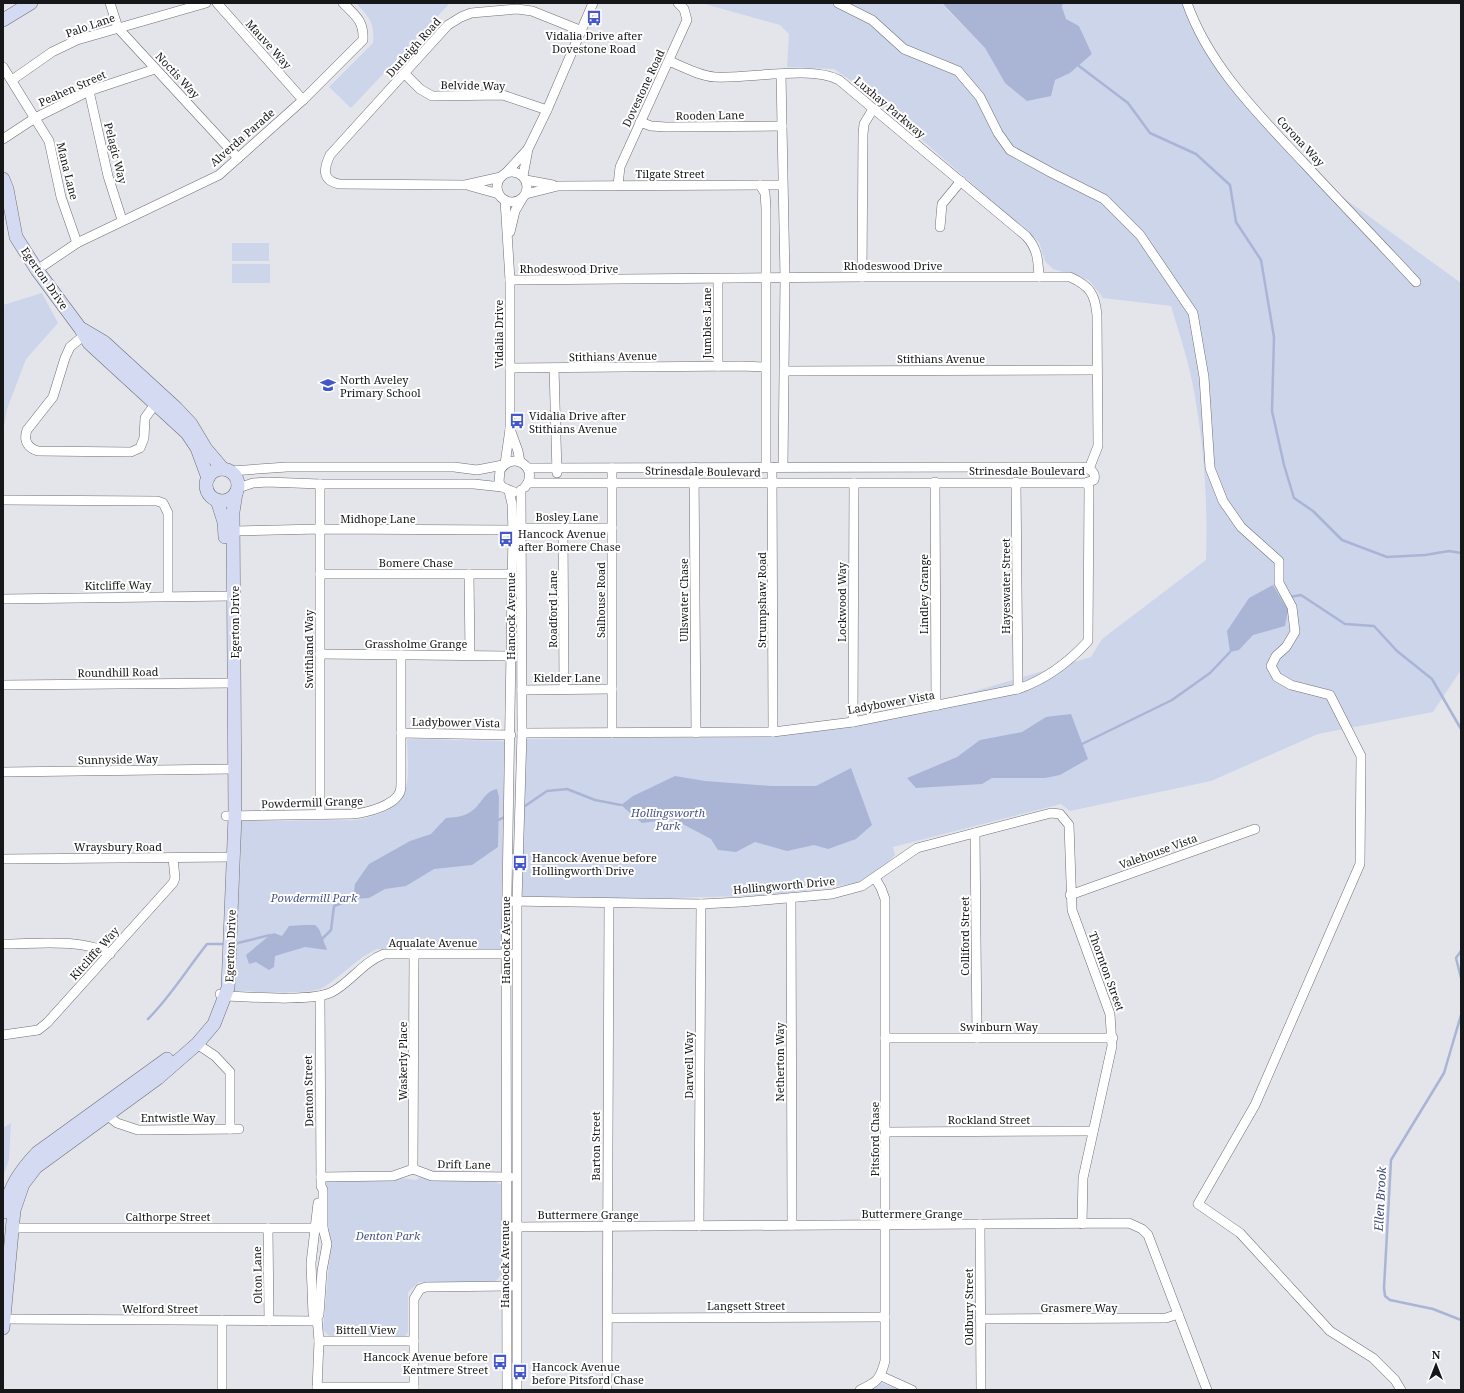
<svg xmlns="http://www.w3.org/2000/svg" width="1464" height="1393" viewBox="0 0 1464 1393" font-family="'Noto Serif',serif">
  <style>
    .green { fill: #cdd5eb }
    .water { fill: #aab5d6 }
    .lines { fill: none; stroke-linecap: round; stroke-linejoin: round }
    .stream { stroke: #aab5d6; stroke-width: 2.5 }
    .street-casing { stroke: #6e6f74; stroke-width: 10 }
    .secondary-casing { stroke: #6e6f74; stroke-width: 14 }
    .street { stroke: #fff; stroke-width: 9 }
    .secondary { stroke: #d4daf2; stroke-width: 13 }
    .labels { text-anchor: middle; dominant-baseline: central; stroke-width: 4; stroke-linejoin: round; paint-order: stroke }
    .street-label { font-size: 11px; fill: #161719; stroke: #fff }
    .poi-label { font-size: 11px; fill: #161719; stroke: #fff; text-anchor: start }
    .park-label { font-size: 11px; font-style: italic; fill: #485584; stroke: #fff }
    .water-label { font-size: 12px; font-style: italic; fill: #3c4876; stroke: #fff }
  </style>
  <rect width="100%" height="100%" fill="#e3e5eb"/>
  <g class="green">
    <path d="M 356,3 L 460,3 L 449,4 L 351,108 L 329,87 L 373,43 C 375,23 369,17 356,3 Z"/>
    <path d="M 701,3 L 941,3 L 985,48 L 1005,83 L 1055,80 L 1070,73 L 1092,54 L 1079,26 L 1066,20 L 1062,7 L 1063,3 L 1182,3 L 1189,22 L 1217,69 L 1334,191 L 1461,283 L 1461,670 L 1433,712 L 1318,734 L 1211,781 L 1070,811 L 1061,804 L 893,847 L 895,855 L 880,870 L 856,883 L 789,893 L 744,896 L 670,898 L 522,898 L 525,739 L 762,737 L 859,725 L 1091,657 L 1102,639 L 1206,560 C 1208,503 1204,443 1193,386 C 1188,359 1179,333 1171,306 L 1103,298 L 1089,280 L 1053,269 L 1045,261 L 1039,242 L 865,90 L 834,69 L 787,67 L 789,34 L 780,25 Z"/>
    <rect x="232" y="243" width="37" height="18"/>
    <rect x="232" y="264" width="38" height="19"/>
    <polygon points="42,293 58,323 26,359 7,409 3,432 3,305"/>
    <path d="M 407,739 L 505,741 L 501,950 L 377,949 C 357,958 343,975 324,987 C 311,996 252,991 233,991 L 241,856 L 240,821 L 357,820 C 413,808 409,789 407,739 Z"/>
    <polygon points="11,1123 9,1160 3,1176 3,1128"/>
    <polygon points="420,1177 427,1179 494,1180 501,1185 501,1274 496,1281 492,1282 419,1282 408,1292 408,1332 405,1336 398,1339 332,1338 323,1330 331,1242 328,1228 324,1179 401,1178 416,1180"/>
    <polygon points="881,1383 900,1390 869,1390"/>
  </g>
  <g class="water">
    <polygon points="942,3 1063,3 1062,7 1066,19 1079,26 1092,54 1070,73 1055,80 1051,96 1027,101 1005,83 985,48"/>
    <polygon points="1273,585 1288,610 1285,626 1253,635 1239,650 1230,652 1227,631 1249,598"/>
    <polygon points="1071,714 1088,759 1060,775 1045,778 992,778 982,784 916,788 907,778 957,757 980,740 1022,732 1046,717"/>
    <polygon points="851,768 872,825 856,839 828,849 814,845 787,851 755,842 736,852 718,850 711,839 673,819 642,823 621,805 633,796 675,776 705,781 771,786 816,786"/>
    <path d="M 497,789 L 499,797 L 498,847 L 472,865 L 434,869 L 406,886 L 385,889 L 369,898 L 353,899 L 355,884 L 369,864 L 410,841 L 431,834 L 446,818 C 456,817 465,817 473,810 C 482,803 485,791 497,789 Z"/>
    <polygon points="304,925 315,925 319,929 327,950 305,947 275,956 274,967 269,970 256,962 249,964 246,955 270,935 274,933 282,936 289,926"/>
  </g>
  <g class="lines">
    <g class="stream">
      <polyline points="1079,66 1128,103 1150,133 1196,154 1230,185 1236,222 1261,260 1274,337 1272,411 1284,465 1294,498 1313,511 1342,540 1387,557 1425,555 1449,551 1461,553"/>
      <polyline points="1289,597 1301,595 1345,624 1374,626 1397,651 1432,679 1461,729"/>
      <polyline points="1082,744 1172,700 1210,673 1230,652"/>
      <polyline points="525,806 547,791 567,789 595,800 621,805"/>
      <polyline points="498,820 505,817"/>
      <polyline points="322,939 331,930 334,906 353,899"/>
      <polyline points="234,944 270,935"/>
      <polyline points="1461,951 1456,958 1461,978"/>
      <polyline points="1461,1015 1444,1073 1391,1160 1384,1288 1385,1296 1390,1300 1433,1309 1461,1320"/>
      <path d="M 148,1019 C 171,996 187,969 207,944 L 225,944"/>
    </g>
    <defs>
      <g id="street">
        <polyline points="110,3 118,28 238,158"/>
        <polyline points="217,3 303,100"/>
        <polyline points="838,3 872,20 904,49 958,71 980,97 998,133 1010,150 1052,173 1104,199 1140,235 1193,313 1204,377 1210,468 1223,501 1241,527 1279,561 1279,583 1292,607 1295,632 1286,647 1276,656 1271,666 1277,677 1291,685 1330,695 1361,756 1360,864 1255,1105 1198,1204 1240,1233 1330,1331 1373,1358 1395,1380 1401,1390"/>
        <path d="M 1187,3 C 1209,66 1259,115 1304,163 C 1341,203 1379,242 1416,282"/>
        <path d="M 669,61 C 684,67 699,76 715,77 C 749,79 811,65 839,80 L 1026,236 C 1038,249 1038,260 1039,277"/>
        <polyline points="3,67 49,141 61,197 77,243"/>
        <polyline points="405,74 420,89 432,96 503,95 547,110"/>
        <polyline points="781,74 785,278 783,467"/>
        <polyline points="12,80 52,52 77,40 206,3"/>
        <polyline points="89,91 108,176 122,220"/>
        <polyline points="640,122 651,126 666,127 782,126"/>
        <polyline points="3,139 35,118 89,91 155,69"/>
        <circle cx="512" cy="187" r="15"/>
        <polyline points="506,173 528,149"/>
        <polyline points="523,176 528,149 547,110 593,3"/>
        <path d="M 501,177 L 465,185 L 339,184 C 321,180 324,168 330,155 L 448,25 L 461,17 L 471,13 L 517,9 L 532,11 L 582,31"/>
        <polyline points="526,180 553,185"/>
        <polyline points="618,185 620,167 687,20 684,9 678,3"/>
        <polyline points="760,185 765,193 766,208 766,467"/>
        <polyline points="470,186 499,194"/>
        <polyline points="526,194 558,186 782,185"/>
        <polyline points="940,227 942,204 961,181"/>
        <polyline points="510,232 515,211 522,199"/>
        <path d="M 37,270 L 77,243 L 219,175 L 303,100 L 363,40 C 364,21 356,16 343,3"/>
        <polyline points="862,277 863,134 864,124 873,109"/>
        <polyline points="718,279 718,366"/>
        <path d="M 510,280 L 862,277 L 1070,277 C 1090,286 1095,294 1097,315 L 1098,446 L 1089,469"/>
        <path d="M 88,332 L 70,347 L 65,358 L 53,397 L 27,430 C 23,441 28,448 38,451 L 131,452 L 140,448 L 144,438 L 145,418 L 158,400"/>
        <polyline points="510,368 741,366 765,367"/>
        <polyline points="554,368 557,473"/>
        <polyline points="785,371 1097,370"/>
        <polyline points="510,429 518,451 520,462"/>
        <polyline points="505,464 510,429 510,280 505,200"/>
        <polyline points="694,467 696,733"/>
        <polyline points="772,467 773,732"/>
        <path d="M 528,468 L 1084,467 C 1091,470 1096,472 1094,480 L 1085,483 L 528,483"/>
        <polyline points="612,468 612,733"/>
        <polyline points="231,471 287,467 454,467 477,470 503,465"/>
        <polyline points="935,482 936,706"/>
        <polyline points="1016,482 1018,689"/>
        <polyline points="320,484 320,814"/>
        <path d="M 502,487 L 499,482 L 500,470 C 514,449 540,469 525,487"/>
        <polyline points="238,488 253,483 267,482 320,484 474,484 502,487 514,492"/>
        <polyline points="3,500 157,501 163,503 168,513 168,596"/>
        <polyline points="522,528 612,528"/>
        <polyline points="563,528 564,689"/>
        <polyline points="234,531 320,529 518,530"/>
        <polyline points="320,574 512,574"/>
        <polyline points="469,574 470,655"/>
        <polyline points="3,599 233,596"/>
        <polyline points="320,654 511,656"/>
        <polyline points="3,685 234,683"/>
        <polyline points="522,690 612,689"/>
        <polyline points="853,722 854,483"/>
        <polyline points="401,733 511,735"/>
        <path d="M 522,733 L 773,732 L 853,722 L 1018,689 C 1044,680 1069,662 1088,641 L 1089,488 L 1087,483"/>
        <polyline points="3,772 233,769"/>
        <path d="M 226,816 L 352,814 C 366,813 394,806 400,792 C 401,789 401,785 401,782 L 401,655"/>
        <polyline points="975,833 977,1038"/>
        <polyline points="3,859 233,857"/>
        <polyline points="1070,895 1255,829"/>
        <polyline points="791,898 792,1225"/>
        <polyline points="507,901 701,904 741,902 832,894 862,886 917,848 1051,813 1060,814 1069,825 1072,910 1110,1014 1112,1046 1083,1178 1082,1224"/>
        <path d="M 3,944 C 36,944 81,938 110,954"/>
        <path d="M 220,994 L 226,996 C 250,997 312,1002 332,992 C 351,982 363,962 384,954 L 511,954"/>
        <polyline points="3,1035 38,1030 47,1023 173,883 175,878 173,858"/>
        <polyline points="885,1038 1113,1038"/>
        <polyline points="197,1044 215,1056 230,1072 230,1129"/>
        <polyline points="107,1115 117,1123 138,1130 239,1129"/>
        <polyline points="886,1132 1093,1131"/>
        <polyline points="413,1169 414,953"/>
        <polyline points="413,1169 432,1176 510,1177"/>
        <polyline points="321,1177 393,1176 413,1169"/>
        <polyline points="980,1224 981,1390"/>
        <polyline points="699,1226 701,904"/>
        <polyline points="511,1227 1129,1223 1142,1229 1148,1235 1207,1390"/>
        <polyline points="12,1228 323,1228"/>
        <polyline points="268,1228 269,1321"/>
        <polyline points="317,1317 313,1314 311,1263 318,1203"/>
        <polyline points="608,1318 885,1317"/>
        <polyline points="3,1319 317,1321"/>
        <polyline points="980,1319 1166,1318 1178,1314"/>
        <polyline points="222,1320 222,1390"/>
        <polyline points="319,1341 414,1341"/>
        <polyline points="881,1376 912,1390"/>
        <polyline points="317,1387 414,1387"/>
        <polyline points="317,1390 319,1341 317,1317 319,1315 322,1271 327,1244 323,1228 323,1190 321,1186 320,996"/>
        <polyline points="414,1390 414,1299 420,1289 426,1287 511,1286"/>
        <polyline points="507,1390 506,954 513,530 512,504 509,491"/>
        <polyline points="517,1390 517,902 522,733 521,490"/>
        <polyline points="607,1390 609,903"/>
        <path d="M 860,1390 C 877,1382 880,1380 885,1361 L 885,899 L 881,888 L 875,878"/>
      </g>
      <g id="secondary">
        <polyline points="3,20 31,3"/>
        <polyline points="3,179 7,189 16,237 37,270 80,328 89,343 187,433 197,448 208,478"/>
        <polyline points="82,329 104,342 176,408 191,424 206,449 223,469"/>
        <circle cx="222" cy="485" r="16"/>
        <polyline points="217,500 224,522 225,537"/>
        <path d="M 5,1212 C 8,1188 21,1170 37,1153 L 167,1059"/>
        <polyline points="3,1328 14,1210 23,1184 36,1167 158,1078 197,1044 214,1024 228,988 235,816 233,512 236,493"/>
      </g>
    </defs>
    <use href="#street" class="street-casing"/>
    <use href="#secondary" class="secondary-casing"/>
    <use href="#street" class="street"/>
    <use href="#secondary" class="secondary"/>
  </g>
  <defs>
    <symbol id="bus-bare" viewBox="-9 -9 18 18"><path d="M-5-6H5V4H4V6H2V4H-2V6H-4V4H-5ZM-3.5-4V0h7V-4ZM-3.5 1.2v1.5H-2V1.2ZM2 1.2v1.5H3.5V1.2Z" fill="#4357ca" stroke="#fff" stroke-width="2.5" paint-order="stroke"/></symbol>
    <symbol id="school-bare" viewBox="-9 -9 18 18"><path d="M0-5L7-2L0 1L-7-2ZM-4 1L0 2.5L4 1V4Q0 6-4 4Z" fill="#4357ca" stroke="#fff" stroke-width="2.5" paint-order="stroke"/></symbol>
  </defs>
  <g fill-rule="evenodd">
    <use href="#bus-bare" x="583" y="7" width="22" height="22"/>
    <use href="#school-bare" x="317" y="374" width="22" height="22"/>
    <use href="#bus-bare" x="506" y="410" width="22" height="22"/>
    <use href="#bus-bare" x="495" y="528" width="22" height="22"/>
    <use href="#bus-bare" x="509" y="852" width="22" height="22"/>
    <use href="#bus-bare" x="489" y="1351" width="22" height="22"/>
    <use href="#bus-bare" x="509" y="1361" width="22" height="22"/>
  </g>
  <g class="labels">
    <g class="street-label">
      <text transform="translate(90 25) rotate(-19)">Palo Lane</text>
      <text transform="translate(269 44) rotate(48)">Mauve Way</text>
      <text transform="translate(413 47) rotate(-48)">Durleigh Road</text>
      <text transform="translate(178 75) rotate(47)">Noctis Way</text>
      <text transform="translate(473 85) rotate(1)">Belvide Way</text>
      <text transform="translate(72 88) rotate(-24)">Peahen Street</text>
      <text transform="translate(643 88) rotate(-65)">Dovestone Road</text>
      <text transform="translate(890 107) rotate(40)">Luxhay Parkway</text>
      <text transform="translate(710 115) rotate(-1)">Rooden Lane</text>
      <text transform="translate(242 137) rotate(-41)">Alverda Parade</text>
      <text transform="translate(1301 141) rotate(47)">Corona Way</text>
      <text transform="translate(116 153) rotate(76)">Pelagic Way</text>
      <text transform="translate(68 171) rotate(76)">Mana Lane</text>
      <text x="670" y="173">Tilgate Street</text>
      <text x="893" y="265">Rhodeswood Drive</text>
      <text x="569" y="268">Rhodeswood Drive</text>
      <text transform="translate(45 278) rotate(55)">Egerton Drive</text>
      <text transform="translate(706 323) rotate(-90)">Jumbles Lane</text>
      <text transform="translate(498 334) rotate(-90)">Vidalia Drive</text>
      <text transform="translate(613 356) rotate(-1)">Stithians Avenue</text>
      <text x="941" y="358">Stithians Avenue</text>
      <text x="1027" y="470">Strinesdale Boulevard</text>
      <text transform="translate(703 471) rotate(1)">Strinesdale Boulevard</text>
      <text x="567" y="516">Bosley Lane</text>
      <text x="378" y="518">Midhope Lane</text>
      <text x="416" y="562">Bomere Chase</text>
      <text transform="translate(118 585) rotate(-1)">Kitcliffe Way</text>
      <text transform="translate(1005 586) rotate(-90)">Hayeswater Street</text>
      <text transform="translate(923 594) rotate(-90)">Lindley Grange</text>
      <text transform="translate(600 600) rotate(-90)">Salhouse Road</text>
      <text transform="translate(683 600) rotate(-90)">Ullswater Chase</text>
      <text transform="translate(761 600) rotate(-90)">Strumpshaw Road</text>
      <text transform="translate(841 602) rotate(-90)">Lockwood Way</text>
      <text transform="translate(552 609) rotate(-90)">Roadford Lane</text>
      <text transform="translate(510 616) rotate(-90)">Hancock Avenue</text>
      <text transform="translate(234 622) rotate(-90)">Egerton Drive</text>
      <text x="416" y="643">Grassholme Grange</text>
      <text transform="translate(308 649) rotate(-90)">Swithland Way</text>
      <text transform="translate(118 672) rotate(-1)">Roundhill Road</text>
      <text x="567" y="677">Kielder Lane</text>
      <text transform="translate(891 702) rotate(-10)">Ladybower Vista</text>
      <text transform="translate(456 722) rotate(1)">Ladybower Vista</text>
      <text transform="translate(118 759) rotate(-1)">Sunnyside Way</text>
      <text transform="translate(312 802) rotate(-2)">Powdermill Grange</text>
      <text x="118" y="846">Wraysbury Road</text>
      <text transform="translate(1158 851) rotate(-20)">Valehouse Vista</text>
      <text transform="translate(784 885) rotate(-5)">Hollingworth Drive</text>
      <text transform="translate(964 936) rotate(-90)">Colliford Street</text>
      <text transform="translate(505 940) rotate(-90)">Hancock Avenue</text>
      <text x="433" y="942">Aqualate Avenue</text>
      <text transform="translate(230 946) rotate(-88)">Egerton Drive</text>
      <text transform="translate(94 953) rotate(-48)">Kitcliffe Way</text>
      <text transform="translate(1107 971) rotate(70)">Thornton Street</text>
      <text x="999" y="1026">Swinburn Way</text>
      <text transform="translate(402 1061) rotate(-90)">Waskerly Place</text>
      <text transform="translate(779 1062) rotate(-90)">Netherton Way</text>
      <text transform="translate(688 1065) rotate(-90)">Darwell Way</text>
      <text transform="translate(308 1091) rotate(-91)">Denton Street</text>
      <text x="178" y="1117">Entwistle Way</text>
      <text x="989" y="1119">Rockland Street</text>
      <text transform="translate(874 1139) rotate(-90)">Pitsford Chase</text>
      <text transform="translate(595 1146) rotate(-90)">Barton Street</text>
      <text transform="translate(464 1164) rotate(1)">Drift Lane</text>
      <text x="912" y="1213">Buttermere Grange</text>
      <text x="588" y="1214">Buttermere Grange</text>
      <text x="168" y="1216">Calthorpe Street</text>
      <text transform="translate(504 1264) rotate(-90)">Hancock Avenue</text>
      <text transform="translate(257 1275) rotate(-91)">Olton Lane</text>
      <text x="746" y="1305">Langsett Street</text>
      <text transform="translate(968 1307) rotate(-90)">Oldbury Street</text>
      <text x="1079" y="1307">Grasmere Way</text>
      <text x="160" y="1308">Welford Street</text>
      <text x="366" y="1329">Bittell View</text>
    </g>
    <g class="poi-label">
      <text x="594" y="35" text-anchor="middle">Vidalia Drive after<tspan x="594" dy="13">Dovestone Road</tspan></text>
      <text x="340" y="379">North Aveley<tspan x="340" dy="13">Primary School</tspan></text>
      <text x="529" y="415">Vidalia Drive after<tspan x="529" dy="13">Stithians Avenue</tspan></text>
      <text x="518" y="533">Hancock Avenue<tspan x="518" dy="13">after Bomere Chase</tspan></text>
      <text x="532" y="857">Hancock Avenue before<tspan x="532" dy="13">Hollingworth Drive</tspan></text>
      <text x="488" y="1356" text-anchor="end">Hancock Avenue before<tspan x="488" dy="13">Kentmere Street</tspan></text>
      <text x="532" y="1366">Hancock Avenue<tspan x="532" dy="13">before Pitsford Chase</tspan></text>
    </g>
    <g class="park-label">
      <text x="668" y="812">Hollingsworth<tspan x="668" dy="13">Park</tspan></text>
      <text x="314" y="897">Powdermill Park</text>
      <text x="388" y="1235">Denton Park</text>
    </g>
    <g class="water-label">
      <text transform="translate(1380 1199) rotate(-87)">Ellen Brook</text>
    </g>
  </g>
  <rect width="1464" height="1393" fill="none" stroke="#161719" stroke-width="8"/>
  <g transform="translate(1436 1365)" stroke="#ffffff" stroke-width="3" paint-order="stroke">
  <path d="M0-3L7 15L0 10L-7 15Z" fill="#161719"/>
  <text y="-6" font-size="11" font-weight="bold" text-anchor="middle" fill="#161719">N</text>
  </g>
</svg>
